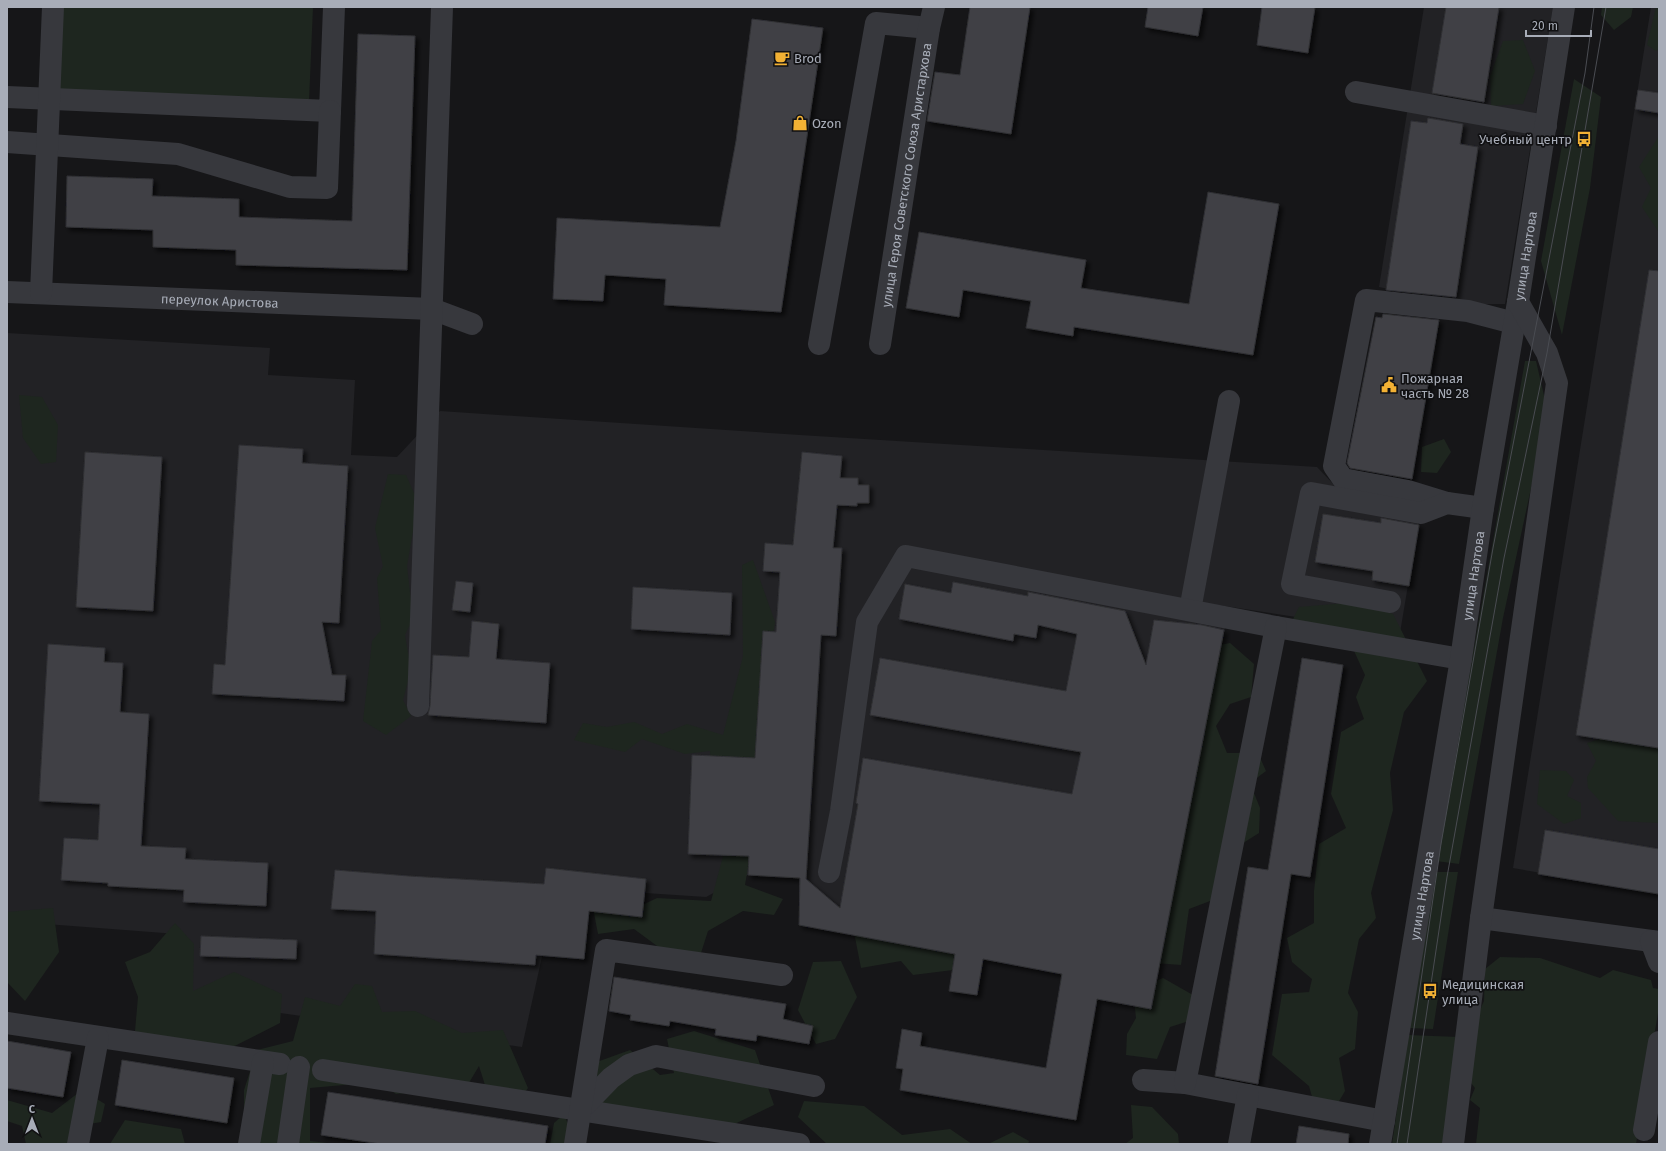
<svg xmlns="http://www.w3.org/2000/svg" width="1666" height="1151" viewBox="0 0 1666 1151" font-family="'Fira Sans',sans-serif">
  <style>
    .built { fill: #222225 }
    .green { fill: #1e261f }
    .building { fill: #404145; stroke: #303034; filter: url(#shadow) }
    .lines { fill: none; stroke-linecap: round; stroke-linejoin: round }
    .minor { stroke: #37383d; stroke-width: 22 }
    .tram { stroke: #4a4c52; stroke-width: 1 }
    .labels { text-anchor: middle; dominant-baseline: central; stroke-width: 3.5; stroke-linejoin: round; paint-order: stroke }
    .poi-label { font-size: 13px; fill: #a8adb8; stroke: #111113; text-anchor: start }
    .street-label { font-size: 13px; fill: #a8adb8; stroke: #111113 }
  </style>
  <defs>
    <filter id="shadow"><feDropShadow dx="3.5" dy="3.5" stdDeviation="2" flood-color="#0009"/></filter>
  </defs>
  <rect width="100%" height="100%" fill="#161618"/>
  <g class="built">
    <polygon points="1424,7 1553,7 1505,304 1461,304 1379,287"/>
    <polygon points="1651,7 1659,7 1659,894 1513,868"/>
    <polygon points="7,333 270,348 268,375 355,380 351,455 397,457 440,411 800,435 1317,467 1340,491 1419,519 1400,633 1218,605 1225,628 1151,1009 1106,1001 1068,975 799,925 799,878 748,875 706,897 645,893 642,917 553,907 522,1047 173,998 177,934 7,921"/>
  </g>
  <g class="green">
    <polygon points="63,7 313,7 309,102 59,91"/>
    <polygon points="1602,7 1633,7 1631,17 1614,30 1601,15"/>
    <polygon points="1656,7 1659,7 1659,49 1656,51 1647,45"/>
    <polygon points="1523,40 1535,71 1523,104 1491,106 1490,76 1503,41"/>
    <polygon points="1574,79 1601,97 1590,188 1562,335 1541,261"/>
    <polygon points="1659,136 1659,231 1658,231 1642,207 1651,188 1639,167"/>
    <polygon points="1525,361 1536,361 1546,404 1533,479 1503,618 1459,864 1436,861"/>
    <polygon points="19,395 42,397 58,425 56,462 41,464 23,438"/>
    <polygon points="1444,439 1451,452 1437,473 1421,472 1422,447"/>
    <polygon points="388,474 406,475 418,502 407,566 413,618 405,635 411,670 403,700 411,716 386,735 363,721 372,641 381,630 377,578 383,566 375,528"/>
    <polygon points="753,560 775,622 761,719 765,767 745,885 783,899 774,915 743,911 708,931 701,953 672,957 634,929 598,934 593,908 632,910 657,898 711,901 729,834 712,810 710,751 685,754 642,739 625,752 574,740 583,723 607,727 634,722 662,734 687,724 723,735 743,656 742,565"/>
    <polygon points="1358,602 1393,614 1427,681 1404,712 1390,773 1393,810 1371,893 1376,918 1359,939 1348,993 1358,1012 1355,1049 1339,1058 1345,1091 1335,1108 1314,1104 1309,1086 1272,1055 1282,994 1309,992 1312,979 1292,962 1287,938 1314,923 1314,891 1319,844 1346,828 1331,794 1341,732 1364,719 1356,697 1365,675 1345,631 1291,623 1299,607"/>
    <polygon points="1230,643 1254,664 1251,697 1230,704 1216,726 1227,753 1258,753 1266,771 1250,783 1260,808 1259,833 1240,845 1218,898 1189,909 1181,965 1155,963 1209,647"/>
    <polygon points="1613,735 1659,742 1659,823 1618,821 1588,788 1587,777 1596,761 1587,743"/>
    <polygon points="1540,770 1566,771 1574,780 1567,796 1581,803 1581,818 1564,824 1537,804"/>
    <polygon points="1434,872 1458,872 1433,1029 1409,1028"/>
    <polygon points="53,908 59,952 25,1001 7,982 7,912"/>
    <polygon points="852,922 931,929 969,968 913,975 901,961 861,968"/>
    <polygon points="175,923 194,944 193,991 234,972 282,994 280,1023 203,1062 135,1031 138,997 125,962 150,952"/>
    <polygon points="1500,957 1540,958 1600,978 1613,970 1651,980 1653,988 1659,989 1659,1007 1636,1144 1476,1144 1480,1108 1470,1100 1475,1088 1467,1078 1469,1033 1484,1001 1485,969"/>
    <polygon points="841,961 857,997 835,1039 816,1044 798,1010 813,962"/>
    <polygon points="1163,978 1193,995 1189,1021 1170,1027 1157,1059 1126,1055 1127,1034 1136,1018 1133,990"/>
    <polygon points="355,984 372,986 382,1012 415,1011 462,1033 503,1030 528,1088 514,1106 490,1101 479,1066 467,1086 396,1094 378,1082 310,1088 310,1141 336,1144 263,1144 244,1134 244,1090 257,1050 293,1041 305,997 340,1006"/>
    <polygon points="694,1031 755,1050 774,1105 708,1137 590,1101 594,1063 630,1050 660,1075 674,1073 667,1039"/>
    <polygon points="1408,1035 1459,1037 1446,1144 1392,1144"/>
    <polygon points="82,1090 105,1104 101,1122 73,1127 72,1144 26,1144 22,1126 7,1121 7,1100 52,1113"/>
    <polygon points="804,1101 864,1106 902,1135 950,1129 972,1144 827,1144 798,1117"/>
    <polygon points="1131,1105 1152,1107 1178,1134 1179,1144 1125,1144 1133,1138"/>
    <polygon points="564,1114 571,1132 569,1144 550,1144 554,1123"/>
    <polygon points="125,1120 181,1129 185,1144 110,1144"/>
    <polygon points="1013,1132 1029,1141 1028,1144 988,1144"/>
  </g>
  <g class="building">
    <polygon points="970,7 1030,7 1011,134 927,121 935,72 960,75"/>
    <polygon points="1148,7 1203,7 1198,36 1145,27"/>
    <polygon points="1262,7 1315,7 1308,53 1257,45"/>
    <polygon points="1446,7 1499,7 1484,102 1432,93"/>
    <polygon points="752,19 823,28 781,312 664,305 666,279 605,275 603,301 553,299 557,218 720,227 736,141"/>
    <polygon points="358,34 415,36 407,270 236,265 236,250 153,247 153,230 66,227 67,176 153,179 152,196 239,199 239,217 352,221"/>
    <polygon points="1638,90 1659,93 1659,113 1635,109"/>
    <polygon points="1428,118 1463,124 1460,144 1478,147 1456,297 1386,290 1411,121 1427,123"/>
    <polygon points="1208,192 1279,204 1253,355 1074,327 1073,336 1026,328 1031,301 963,290 959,317 906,308 919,232 1086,260 1081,288 1189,304"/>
    <polygon points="1649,270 1659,271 1659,748 1576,735"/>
    <polygon points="1383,314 1439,320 1412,479 1350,468 1347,463 1376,317 1382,318"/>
    <polygon points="239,445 303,449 302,463 348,466 339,623 322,622 332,675 346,675 344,701 212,694 214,664 225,665"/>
    <polygon points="85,452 162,457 153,611 76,607"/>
    <polygon points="802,452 842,456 840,478 858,478 858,485 869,485 869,503 857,503 857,506 837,505 833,548 842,548 836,636 821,635 806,879 840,908 858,804 856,803 863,758 1072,794 1081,752 870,715 880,658 1066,691 1077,634 1038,625 1036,638 1014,634 1013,641 899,619 905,584 951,593 953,582 1028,596 1028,592 1125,611 1146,665 1154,620 1202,625 1224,630 1151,1009 1097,999 1076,1120 900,1090 903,1069 896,1068 902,1029 922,1033 920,1046 1046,1068 1062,974 983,959 977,995 949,991 955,954 799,925 800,878 748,875 749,856 688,854 692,755 755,758 763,631 776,632 780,572 763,571 765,543 793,545"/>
    <polygon points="1323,514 1381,523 1381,518 1419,525 1409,586 1372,580 1373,571 1315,562"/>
    <polygon points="456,581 473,583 470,612 452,610"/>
    <polygon points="633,587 732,593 730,635 631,629"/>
    <polygon points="472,621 499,624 496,659 550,663 546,723 428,715 430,706 433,655 469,657"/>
    <polygon points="48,644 105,648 104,662 123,663 120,712 149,714 141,846 186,848 185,859 268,863 266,906 183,902 184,890 108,886 108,883 61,880 64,838 98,840 100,804 39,801"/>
    <polygon points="1302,658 1343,665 1310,877 1291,874 1258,1084 1215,1076 1248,867 1268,870"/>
    <polygon points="1545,830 1659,849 1659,894 1538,874"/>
    <polygon points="546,868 646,879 642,917 589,911 584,959 536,955 535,965 374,954 376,911 331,909 335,870 408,876 544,884"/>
    <polygon points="201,936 297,940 296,959 200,956"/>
    <polygon points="614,977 786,1004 783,1019 813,1026 809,1044 757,1035 756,1041 715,1035 716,1029 670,1021 669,1026 630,1020 631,1015 609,1011"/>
    <polygon points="7,1041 71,1052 63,1097 7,1088"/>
    <polygon points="122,1060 234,1078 227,1123 115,1105"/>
    <polygon points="328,1092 548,1126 545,1144 381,1144 321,1135"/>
    <polygon points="1299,1126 1349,1134 1348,1144 1296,1144"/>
  </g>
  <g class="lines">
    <g class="minor">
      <polyline points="1356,92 1546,126"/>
      <polyline points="7,97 330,111 334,7"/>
      <polyline points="7,142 178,154 290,187 327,188 330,111"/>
      <path id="s1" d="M 7,292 L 432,309 L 472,324"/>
      <polyline points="41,293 53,7"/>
      <polyline points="819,344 876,23 929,28"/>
      <path id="s2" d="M 880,344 L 929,28 L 934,7"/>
      <polyline points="1447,503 1408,491 1343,479 1334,466 1366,300 1468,311 1514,323"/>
      <polyline points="1390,602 1292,584 1311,493 1421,513 1447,503 1483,508"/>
      <polyline points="1190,610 1229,401"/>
      <polyline points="418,706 442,7"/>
      <polyline points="829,872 841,811 867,622 906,556 1276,627 1461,659"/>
      <polyline points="1481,918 1659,942"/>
      <polyline points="1651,941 1659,962"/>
      <polyline points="7,1023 280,1064"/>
      <polyline points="323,1070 799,1144"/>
      <polyline points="1143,1080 1185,1083 1384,1121"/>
      <polyline points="1185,1083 1276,627"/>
      <polyline points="580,1110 611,1078 629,1065 656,1056 814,1086"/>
      <polyline points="1644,1130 1659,1042"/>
      <polyline points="78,1144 98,1038"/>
      <polyline points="249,1144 263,1062"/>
      <polyline points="288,1144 299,1067"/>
      <polyline points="575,1144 606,950 782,975"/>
      <polyline points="1239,1144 1248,1095"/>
      <path id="s3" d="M 1380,1144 L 1461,659 L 1483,508 L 1518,302 L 1564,7"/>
      <polyline points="1453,1144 1481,918 1557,383 1547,353 1518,302"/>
    </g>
    <g class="tram">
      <polyline points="1397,1144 1441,844 1493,548 1585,73 1594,7"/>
      <polyline points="1407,1144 1447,877 1504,558 1547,353 1606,7"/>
    </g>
  </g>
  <defs>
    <symbol id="cafe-bare" viewBox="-9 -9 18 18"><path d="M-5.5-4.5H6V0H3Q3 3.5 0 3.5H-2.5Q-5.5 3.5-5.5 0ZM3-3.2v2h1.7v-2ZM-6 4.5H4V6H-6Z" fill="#f2b134" stroke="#111113" stroke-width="2.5" paint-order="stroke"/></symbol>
    <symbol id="shop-bare" viewBox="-9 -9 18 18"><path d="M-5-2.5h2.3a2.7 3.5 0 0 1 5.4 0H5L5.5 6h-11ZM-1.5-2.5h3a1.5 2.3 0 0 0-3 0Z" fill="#f2b134" stroke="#111113" stroke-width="2.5" paint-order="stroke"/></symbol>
    <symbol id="bus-bare" viewBox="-9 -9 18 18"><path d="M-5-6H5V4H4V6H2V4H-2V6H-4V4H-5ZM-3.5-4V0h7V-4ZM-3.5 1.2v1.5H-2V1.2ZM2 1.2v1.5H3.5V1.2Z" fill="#f2b134" stroke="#111113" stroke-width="2.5" paint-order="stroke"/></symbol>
    <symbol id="civic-bare" viewBox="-9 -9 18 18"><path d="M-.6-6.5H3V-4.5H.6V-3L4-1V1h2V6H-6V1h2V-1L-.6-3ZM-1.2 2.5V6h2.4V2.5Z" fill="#f2b134" stroke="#111113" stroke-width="2.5" paint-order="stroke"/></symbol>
  </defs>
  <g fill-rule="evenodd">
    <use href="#cafe-bare" x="771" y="47" width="22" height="22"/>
    <use href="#shop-bare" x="789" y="112" width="22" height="22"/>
    <use href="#bus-bare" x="1573" y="128" width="22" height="22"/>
    <use href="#civic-bare" x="1378" y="374" width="22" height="22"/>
    <use href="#bus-bare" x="1419" y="980" width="22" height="22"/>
  </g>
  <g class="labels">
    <g class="poi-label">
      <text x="794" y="58">Brod</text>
      <text x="812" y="123">Ozon</text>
      <text x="1572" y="139" text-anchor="end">Учебный центр</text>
      <text x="1401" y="378">Пожарная<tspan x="1401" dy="15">часть № 28</tspan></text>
      <text x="1442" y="984">Медицинская<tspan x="1442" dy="15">улица</tspan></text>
    </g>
    <g class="street-label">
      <text stroke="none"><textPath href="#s2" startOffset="171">улица Героя Советского Союза Аристархова</textPath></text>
      <text stroke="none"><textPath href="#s3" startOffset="900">улица Нартова</textPath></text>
      <text stroke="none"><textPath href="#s1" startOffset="213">переулок Аристова</textPath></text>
      <text stroke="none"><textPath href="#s3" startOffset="576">улица Нартова</textPath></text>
      <text stroke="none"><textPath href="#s3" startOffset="252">улица Нартова</textPath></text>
    </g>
  </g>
  <rect width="1666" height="1151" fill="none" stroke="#a8adb8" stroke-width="16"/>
  <g transform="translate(32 1119)" stroke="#111113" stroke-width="3" paint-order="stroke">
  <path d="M0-3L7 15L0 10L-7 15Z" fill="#a8adb8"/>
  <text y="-6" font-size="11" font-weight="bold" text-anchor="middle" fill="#a8adb8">С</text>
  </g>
  <path d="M1526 30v6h65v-6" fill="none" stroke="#a8adb8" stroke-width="2"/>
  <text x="1532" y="30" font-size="12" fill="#a8adb8" stroke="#111113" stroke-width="3" paint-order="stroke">20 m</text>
</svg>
